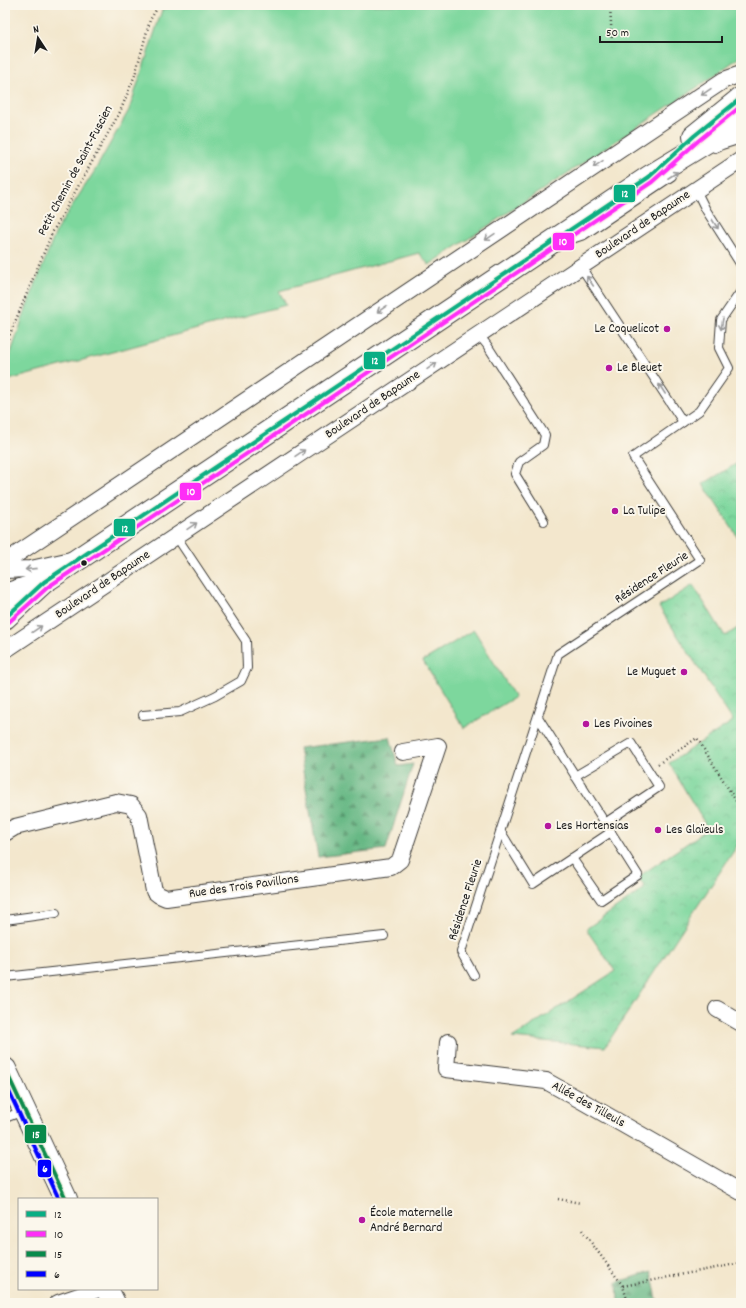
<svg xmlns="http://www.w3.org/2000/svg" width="746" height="1308" viewBox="0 0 746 1308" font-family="Dekko,sans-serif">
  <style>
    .green { fill: #7dd79d; stroke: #4c7a5c }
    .forest { fill: url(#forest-firs); stroke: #416a50 }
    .park { fill: url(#park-crowns); stroke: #4c7a5c }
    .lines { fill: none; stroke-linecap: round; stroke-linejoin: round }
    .service-casing { stroke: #3c3a37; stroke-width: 10 }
    .minor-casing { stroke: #3c3a37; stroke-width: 18 }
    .secondary-casing { stroke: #3c3a37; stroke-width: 24 }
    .primary-casing { stroke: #3c3a37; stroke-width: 24 }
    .path { stroke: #3c3a37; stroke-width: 2.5; stroke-dasharray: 1 3; stroke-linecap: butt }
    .service { stroke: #fff; stroke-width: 8 }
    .minor { stroke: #fff; stroke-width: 16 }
    .secondary { stroke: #fff; stroke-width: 22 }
    .primary { stroke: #fff; stroke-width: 22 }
    .bus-1-casing { stroke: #fbf7ec; stroke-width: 7 }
    .bus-2-casing { stroke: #fbf7ec; stroke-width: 7 }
    .bus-3-casing { stroke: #fbf7ec; stroke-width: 7 }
    .bus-4-casing { stroke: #fbf7ec; stroke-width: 7 }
    .bus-1 { stroke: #08ae83; stroke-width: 4 }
    .bus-2 { stroke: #fe2ef7; stroke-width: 4 }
    .bus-3 { stroke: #088a4b; stroke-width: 4 }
    .bus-4 { stroke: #00f; stroke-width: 4 }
    .oneway { stroke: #999 }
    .poi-dot { fill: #b5179e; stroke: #fbf7ec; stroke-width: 1.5 }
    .bus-dot { fill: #1c1c1c; stroke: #fbf7ec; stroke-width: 1.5 }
    .labels { text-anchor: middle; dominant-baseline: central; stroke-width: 4; stroke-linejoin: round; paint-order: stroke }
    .street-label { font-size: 13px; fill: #1c1c1c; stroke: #fbf7ec }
    .poi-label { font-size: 13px; fill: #1c1c1c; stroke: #fbf7ec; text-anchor: start }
    .line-badge { stroke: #fbf7ec; stroke-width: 1.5 }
    .badge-label { font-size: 11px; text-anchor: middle; font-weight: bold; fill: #fff }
  </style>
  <defs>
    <pattern id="forest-firs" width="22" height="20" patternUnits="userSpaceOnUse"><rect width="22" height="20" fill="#66b884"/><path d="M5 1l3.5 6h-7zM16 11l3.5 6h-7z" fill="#53956b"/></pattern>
    <pattern id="park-crowns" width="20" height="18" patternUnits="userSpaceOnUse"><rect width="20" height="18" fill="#7dd79d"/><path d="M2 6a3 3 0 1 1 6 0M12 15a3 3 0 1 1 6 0" fill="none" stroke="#6bb887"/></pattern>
  </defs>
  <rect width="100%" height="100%" fill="#fbf7ec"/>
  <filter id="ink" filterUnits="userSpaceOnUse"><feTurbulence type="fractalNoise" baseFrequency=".025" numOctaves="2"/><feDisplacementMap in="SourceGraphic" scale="8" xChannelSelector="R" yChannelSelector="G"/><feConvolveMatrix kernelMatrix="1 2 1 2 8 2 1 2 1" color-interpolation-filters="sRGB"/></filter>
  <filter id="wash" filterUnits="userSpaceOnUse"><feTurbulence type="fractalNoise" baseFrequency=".012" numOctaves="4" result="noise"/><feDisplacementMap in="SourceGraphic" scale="16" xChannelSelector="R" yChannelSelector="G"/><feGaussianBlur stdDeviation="0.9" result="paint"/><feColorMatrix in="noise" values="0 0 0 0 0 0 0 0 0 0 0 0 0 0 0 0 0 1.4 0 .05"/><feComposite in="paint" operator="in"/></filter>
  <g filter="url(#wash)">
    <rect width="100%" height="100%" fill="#f3e7cd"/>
    <g class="green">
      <polygon points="177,5 741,5 741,56 711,78 429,265 419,253 279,291 286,305 5,381 5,370 27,306 57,229 94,172 129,110 162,10"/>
      <polygon points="474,630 515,697 464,728 423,661"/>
    </g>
    <g class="forest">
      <polygon points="390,737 398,766 413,764 386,849 318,857 299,748"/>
      <polygon points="651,1272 658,1303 618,1303 617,1282"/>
    </g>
    <g class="park">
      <polygon points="741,461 741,542 703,484"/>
      <polygon points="693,585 725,636 741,626 741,829 737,846 605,1047 512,1038 615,971 586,929 645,888 638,877 708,829 669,763 733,721 659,607"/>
    </g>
  </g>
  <g filter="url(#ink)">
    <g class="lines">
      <defs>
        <g id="service">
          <polyline points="715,148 722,145 741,139"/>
          <polyline points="696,190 706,210 741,265"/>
          <polyline points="572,239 584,235 672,176"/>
          <polyline points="581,267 683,422"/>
          <polyline points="479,335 487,345 545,435 543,445 519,462 515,474 544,521"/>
          <polyline points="143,715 180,712 215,696 241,681 247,668 246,641 176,536"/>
          <polyline points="538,717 638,875 601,900 572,858"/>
          <polyline points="575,776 631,743 659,787 605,823"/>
          <polyline points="501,832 533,884 611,832"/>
          <polyline points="5,920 56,913"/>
          <polyline points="474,975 461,952 558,654 700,560 633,457 699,411 729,368 719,348 721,320 741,291"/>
          <polyline points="5,977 384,936"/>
          <polyline points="5,1118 23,1111"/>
        </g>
        <g id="minor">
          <polyline points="5,562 718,84 724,80 741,74"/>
          <polyline points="5,570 31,569 71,560"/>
          <polyline points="5,650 741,160"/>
          <polyline points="5,833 15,827 116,802 131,805 139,815 154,891 159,895 166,898 391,867 400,860 438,746 403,752"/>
          <polyline points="717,1009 741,1023"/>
          <polyline points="448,1042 446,1069 546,1081 582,1101 741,1192"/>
          <polyline points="58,1303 99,1289"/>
        </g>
        <g id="secondary">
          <polyline points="5,1069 66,1199"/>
          <polyline points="107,1289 114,1303"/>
        </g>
        <g id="primary">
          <polyline points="694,136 741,98"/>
          <polyline points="5,595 39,584"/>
          <polyline points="5,618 44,582 649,177 726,130 741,124"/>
        </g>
      </defs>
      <use href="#service" class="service-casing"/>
      <use href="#minor" class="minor-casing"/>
      <use href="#secondary" class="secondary-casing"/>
      <use href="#primary" class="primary-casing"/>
      <g class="path">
        <polyline points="610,5 612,41"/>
        <polyline points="5,346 52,233 120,112 135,75 150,20 159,5"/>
        <polyline points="658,764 697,738 741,809"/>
        <polyline points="558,1199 581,1203"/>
        <polyline points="582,1230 623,1286 628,1303"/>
        <polyline points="623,1286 741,1263"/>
      </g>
      <use href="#service" class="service"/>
      <use href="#minor" class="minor"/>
      <use href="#secondary" class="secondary"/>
      <use href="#primary" class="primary"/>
      <defs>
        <polyline id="bus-1" points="5,618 44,582 649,177 694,136 741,98"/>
        <polyline id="bus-2" points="9,622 48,587 652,182 698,141 741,106"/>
        <polyline id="bus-3" points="5,1069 66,1199"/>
        <polyline id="bus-4" points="5,1083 59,1199"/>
      </defs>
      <use href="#bus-1" class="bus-1-casing"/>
      <use href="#bus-2" class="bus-2-casing"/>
      <use href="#bus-3" class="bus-3-casing"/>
      <use href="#bus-4" class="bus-4-casing"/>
      <use href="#bus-1" class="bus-1"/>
      <use href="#bus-2" class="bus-2"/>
      <use href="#bus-3" class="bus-3"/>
      <use href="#bus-4" class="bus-4"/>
    </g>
    <defs><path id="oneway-shaft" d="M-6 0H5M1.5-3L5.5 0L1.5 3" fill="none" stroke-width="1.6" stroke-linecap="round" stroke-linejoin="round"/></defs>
    <g class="oneway">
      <use href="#oneway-shaft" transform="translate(706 92) rotate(146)"/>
      <use href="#oneway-shaft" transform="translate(598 164) rotate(146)"/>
      <use href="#oneway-shaft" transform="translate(673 175) rotate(-33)"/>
      <use href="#oneway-shaft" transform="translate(715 224) rotate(57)"/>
      <use href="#oneway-shaft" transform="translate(490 237) rotate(146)"/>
      <use href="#oneway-shaft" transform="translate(590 281) rotate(-124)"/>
      <use href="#oneway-shaft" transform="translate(382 309) rotate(146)"/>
      <use href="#oneway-shaft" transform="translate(722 324) rotate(100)"/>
      <use href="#oneway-shaft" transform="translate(432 366) rotate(-34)"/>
      <use href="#oneway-shaft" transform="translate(662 389) rotate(-123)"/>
      <use href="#oneway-shaft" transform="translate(300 453) rotate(-34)"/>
      <use href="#oneway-shaft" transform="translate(192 526) rotate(-34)"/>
      <use href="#oneway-shaft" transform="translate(31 569) rotate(174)"/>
      <use href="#oneway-shaft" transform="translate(37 629) rotate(-34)"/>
    </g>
  </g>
  <g class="poi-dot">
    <circle cx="667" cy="329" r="4"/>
    <circle cx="609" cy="368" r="4"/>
    <circle cx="615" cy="511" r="4"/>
    <circle cx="684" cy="672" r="4"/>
    <circle cx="586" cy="724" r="4"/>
    <circle cx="548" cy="826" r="4"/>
    <circle cx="658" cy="830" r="4"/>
    <circle cx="362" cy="1220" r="4"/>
  </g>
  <circle class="bus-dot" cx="84" cy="563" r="3.5"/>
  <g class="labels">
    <g class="street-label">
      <text transform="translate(76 171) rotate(-62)">Petit Chemin de Saint-Fuscien</text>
      <text transform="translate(643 225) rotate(-34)">Boulevard de Bapaume</text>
      <text transform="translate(373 405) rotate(-34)">Boulevard de Bapaume</text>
      <text transform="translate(652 578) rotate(-33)">Résidence Fleurie</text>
      <text transform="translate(103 585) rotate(-34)">Boulevard de Bapaume</text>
      <text transform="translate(244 887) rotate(-8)">Rue des Trois Pavillons</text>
      <text transform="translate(466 900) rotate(-72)">Résidence Fleurie</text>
      <text transform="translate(588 1105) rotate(29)">Allée des Tilleuls</text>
    </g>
    <g class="poi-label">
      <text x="659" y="329" text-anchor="end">Le Coquelicot</text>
      <text x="617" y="368">Le Bleuet</text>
      <text x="623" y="511">La Tulipe</text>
      <text x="676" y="672" text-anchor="end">Le Muguet</text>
      <text x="594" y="724">Les Pivoines</text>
      <text x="556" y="826">Les Hortensias</text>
      <text x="666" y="830">Les Glaïeuls</text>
      <text x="370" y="1213">École maternelle<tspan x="370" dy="15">André Bernard</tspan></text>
    </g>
  </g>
  <g class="line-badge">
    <rect x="613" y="184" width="23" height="19" rx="4" fill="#08ae83"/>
    <rect x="552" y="232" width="23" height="19" rx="4" fill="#fe2ef7"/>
    <rect x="363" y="351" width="23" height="19" rx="4" fill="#08ae83"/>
    <rect x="179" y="482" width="23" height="19" rx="4" fill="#fe2ef7"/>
    <rect x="113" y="518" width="23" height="19" rx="4" fill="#08ae83"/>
    <rect x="24" y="1124" width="23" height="20" rx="4" fill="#088a4b"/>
    <rect x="37" y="1159" width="15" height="19" rx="4" fill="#00f"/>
  </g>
  <g class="badge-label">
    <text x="625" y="197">12</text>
    <text x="563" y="245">10</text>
    <text x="375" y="364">12</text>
    <text x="191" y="495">10</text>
    <text x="125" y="532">12</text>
    <text x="36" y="1138">15</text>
    <text x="45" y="1172">6</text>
  </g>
  <rect width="746" height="1308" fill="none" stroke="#fbf7ec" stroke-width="20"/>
  <rect x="18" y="1198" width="140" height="92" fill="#fbf7ec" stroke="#a29f99"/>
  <rect x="26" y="1211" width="20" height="6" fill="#08ae83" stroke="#a29f99"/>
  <text x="54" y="1218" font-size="12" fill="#1c1c1c">12</text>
  <rect x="26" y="1231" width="20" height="6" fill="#fe2ef7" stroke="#a29f99"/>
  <text x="54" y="1238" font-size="12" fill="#1c1c1c">10</text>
  <rect x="26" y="1251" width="20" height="6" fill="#088a4b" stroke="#a29f99"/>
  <text x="54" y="1258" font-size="12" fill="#1c1c1c">15</text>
  <rect x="26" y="1271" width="20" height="6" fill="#0000ff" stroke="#a29f99"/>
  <text x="54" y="1278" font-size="12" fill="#1c1c1c">6</text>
  <g transform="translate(38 38) rotate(348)" stroke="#fbf7ec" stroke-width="3" paint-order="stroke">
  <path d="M0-3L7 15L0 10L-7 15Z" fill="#1c1c1c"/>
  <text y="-6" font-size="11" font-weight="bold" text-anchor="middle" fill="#1c1c1c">N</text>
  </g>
  <path d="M600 36v6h122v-6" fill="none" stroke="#1c1c1c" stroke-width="2"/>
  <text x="606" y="36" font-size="12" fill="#1c1c1c" stroke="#fbf7ec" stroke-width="3" paint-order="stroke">50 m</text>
</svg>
